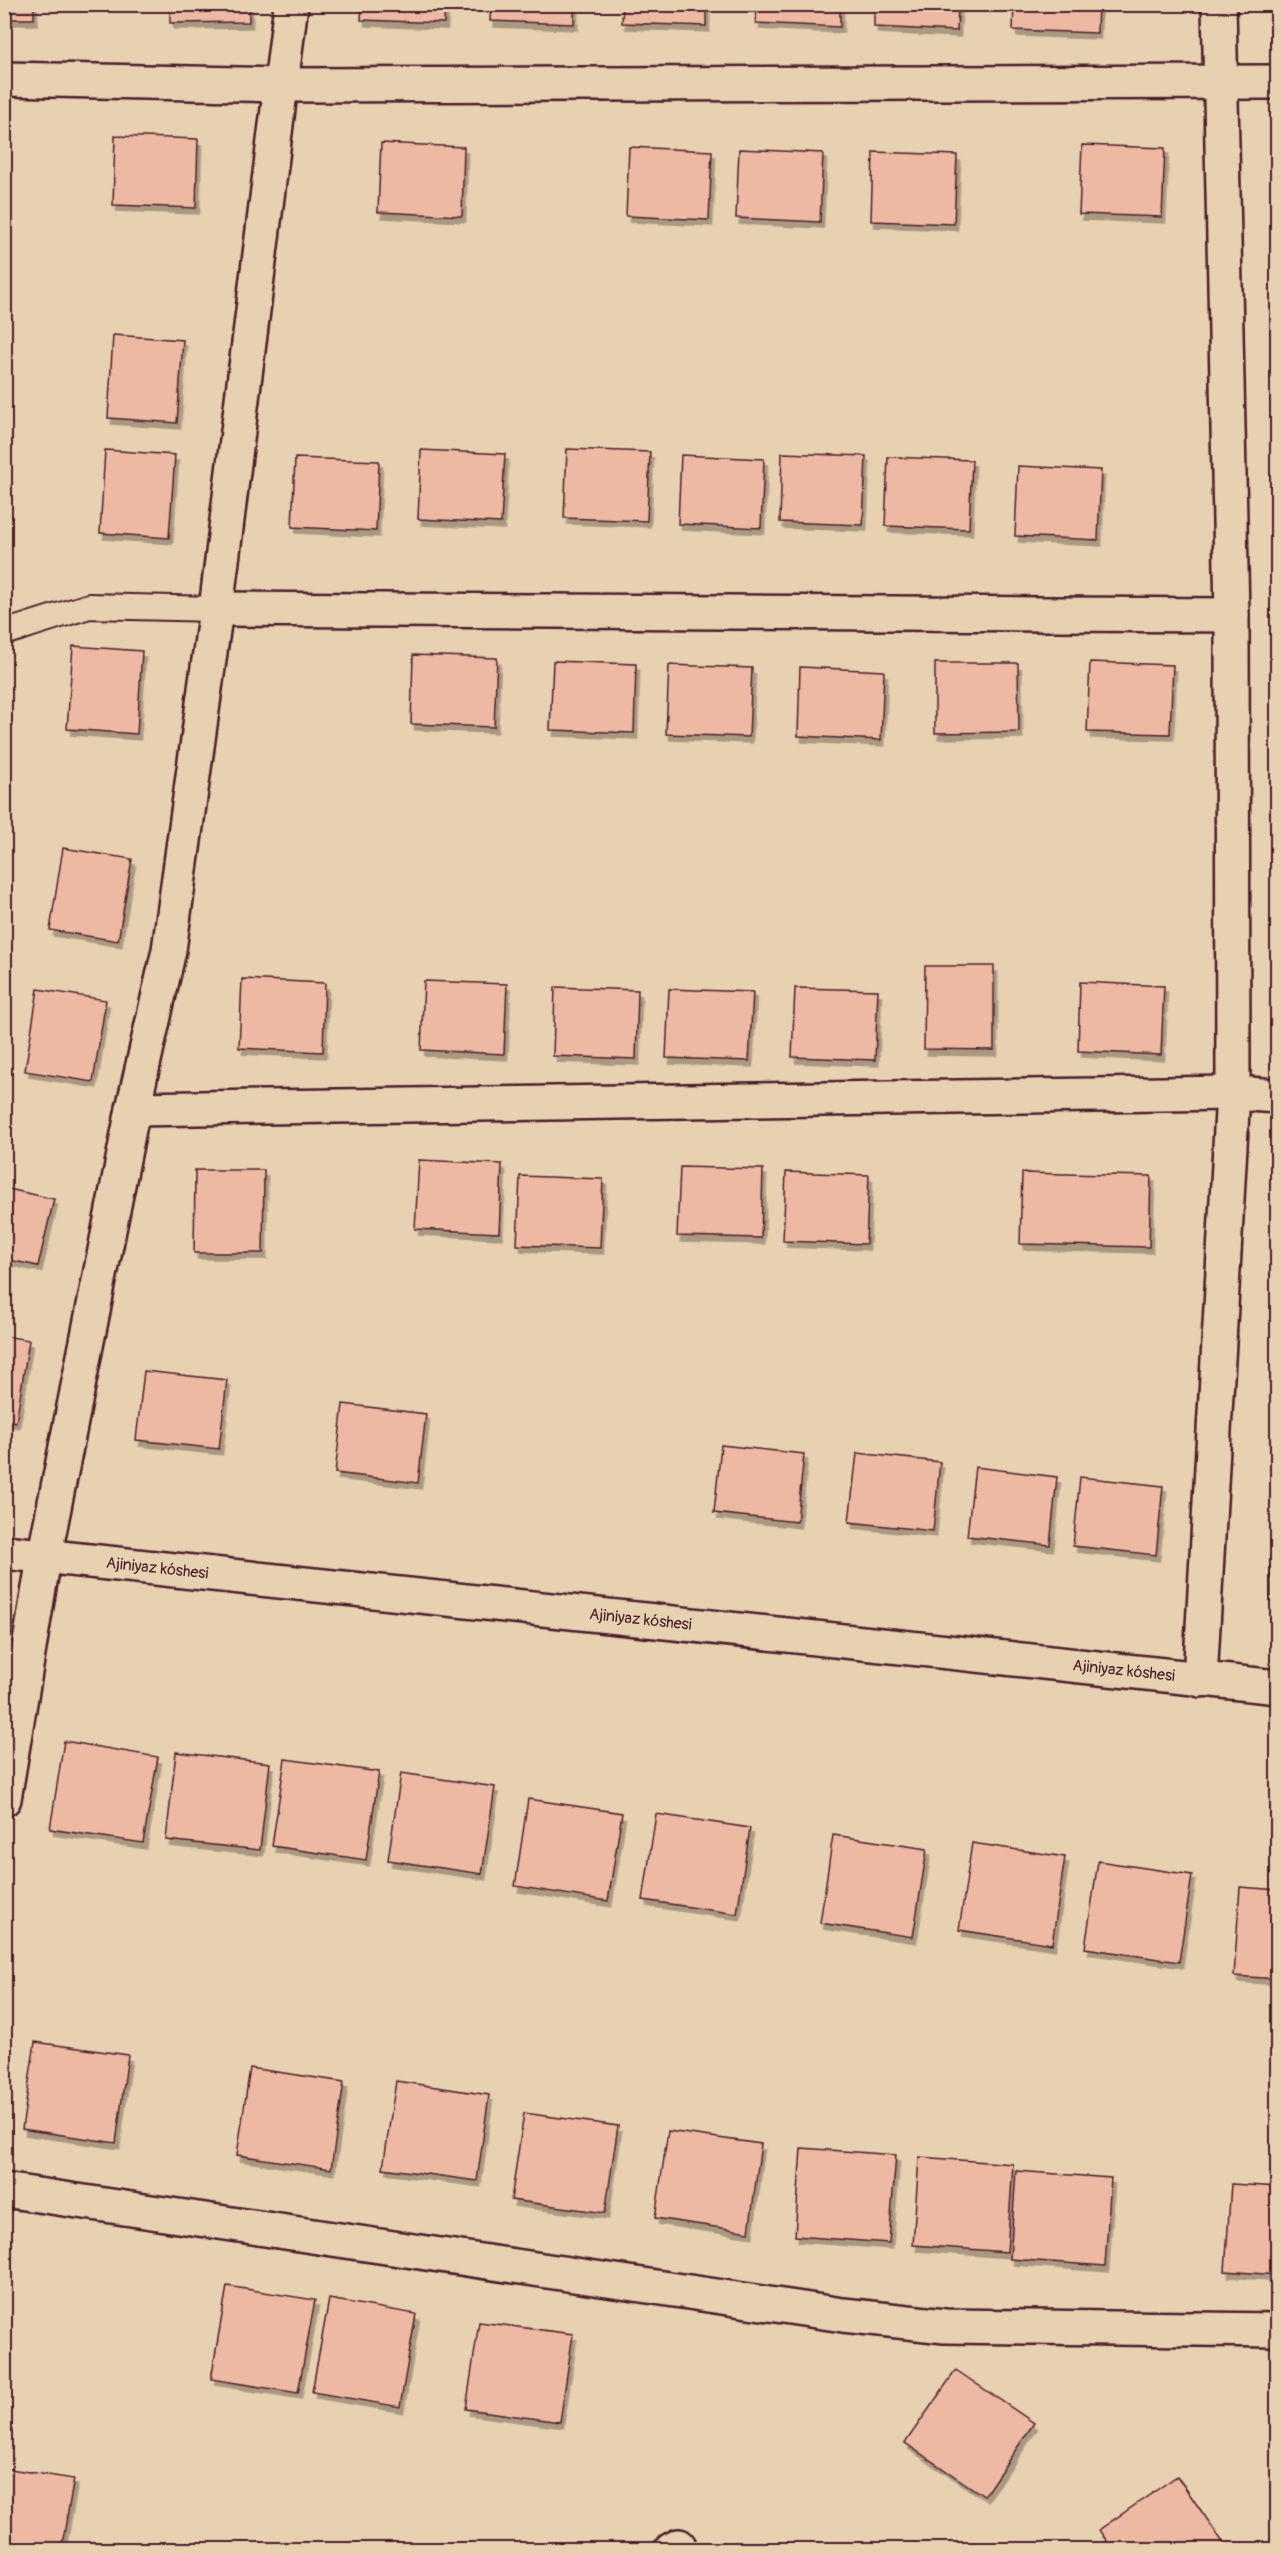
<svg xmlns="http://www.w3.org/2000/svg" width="1282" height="2554" viewBox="0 0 1282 2554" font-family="Pangolin,sans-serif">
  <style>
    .building { fill: #eeb9a2; stroke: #4a1f2b; stroke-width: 1.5; filter: url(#shadow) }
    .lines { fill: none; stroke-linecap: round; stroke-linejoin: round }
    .service-casing { stroke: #4a1f2b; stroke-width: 28 }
    .minor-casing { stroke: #4a1f2b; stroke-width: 38 }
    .tertiary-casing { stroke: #4a1f2b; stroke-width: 38 }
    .service { stroke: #e8d1b1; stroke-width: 24 }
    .minor { stroke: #e8d1b1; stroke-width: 33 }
    .tertiary { stroke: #e8d1b1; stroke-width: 33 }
    .labels { text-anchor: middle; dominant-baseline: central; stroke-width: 6; stroke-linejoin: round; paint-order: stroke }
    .street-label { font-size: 16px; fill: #4a1f2b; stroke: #e8d1b1 }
  </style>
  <defs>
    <filter id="shadow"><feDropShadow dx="3.5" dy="6" stdDeviation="0" flood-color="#0004"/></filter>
  </defs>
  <rect width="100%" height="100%" fill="#e8d1b1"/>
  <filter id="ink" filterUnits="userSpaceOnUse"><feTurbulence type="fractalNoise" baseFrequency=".0167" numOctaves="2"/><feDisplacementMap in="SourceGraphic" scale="12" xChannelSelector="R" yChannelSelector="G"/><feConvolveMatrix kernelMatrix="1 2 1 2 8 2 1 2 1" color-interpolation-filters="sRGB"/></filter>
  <g filter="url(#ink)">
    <g class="building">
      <rect x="4" y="4" width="30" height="15"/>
      <polygon points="170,4 249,4 249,22 170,23"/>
      <polygon points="362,4 445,4 444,23 361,20"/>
      <polygon points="491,4 574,4 574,24 490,21"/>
      <polygon points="623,4 706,4 706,26 622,23"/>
      <polygon points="757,4 840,4 840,27 756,23"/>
      <polygon points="874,4 958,4 957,31 874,27"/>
      <polygon points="1014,4 1098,4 1097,33 1013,30"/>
      <polygon points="115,136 198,139 196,208 113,205"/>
      <polygon points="381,143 464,147 462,216 378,212"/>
      <polygon points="1082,145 1165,148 1162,217 1079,214"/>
      <polygon points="629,147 712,151 709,220 626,216"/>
      <polygon points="739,149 823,153 820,222 736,218"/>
      <polygon points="873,152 957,155 954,224 871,221"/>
      <polygon points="113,335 183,340 177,423 108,418"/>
      <polygon points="567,449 650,452 647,521 564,518"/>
      <polygon points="105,450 175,455 169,538 100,533"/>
      <polygon points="421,450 505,454 501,523 418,519"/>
      <polygon points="782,453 866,456 863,525 780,522"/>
      <polygon points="681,455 764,459 761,528 678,524"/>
      <polygon points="888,457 972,460 969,529 885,526"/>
      <polygon points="295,458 379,461 376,531 292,527"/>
      <polygon points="1018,466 1101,470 1098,540 1015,536"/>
      <polygon points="73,646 142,651 137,734 67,729"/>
      <polygon points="413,655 497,658 494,727 411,724"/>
      <polygon points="553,661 636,664 634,733 550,730"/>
      <polygon points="1090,662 1173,665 1170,734 1087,732"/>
      <polygon points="935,663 1018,663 1019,732 935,733"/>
      <polygon points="669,665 752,668 749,737 666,734"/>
      <polygon points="800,667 884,671 881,740 798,736"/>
      <polygon points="63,848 132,859 118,941 50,930"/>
      <polygon points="925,966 994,966 994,1050 924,1049"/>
      <polygon points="242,979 325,983 323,1052 239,1048"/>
      <polygon points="424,981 507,984 504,1054 421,1050"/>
      <polygon points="1080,982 1164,986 1161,1055 1078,1051"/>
      <polygon points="555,987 638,990 636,1059 553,1056"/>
      <polygon points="795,988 878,990 875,1060 792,1057"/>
      <polygon points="38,989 106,1000 93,1082 25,1071"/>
      <polygon points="669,989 753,992 749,1061 666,1058"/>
      <polygon points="419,1160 502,1164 499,1233 415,1229"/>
      <polygon points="680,1167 763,1169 761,1238 677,1236"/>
      <polygon points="195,1170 264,1170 263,1253 194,1253"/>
      <polygon points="786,1172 869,1175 866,1244 783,1241"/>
      <polygon points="1022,1173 1151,1176 1149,1247 1020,1244"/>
      <polygon points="520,1176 603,1179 600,1248 517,1245"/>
      <polygon points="4,1188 54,1199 38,1266 4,1259"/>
      <polygon points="4,1336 29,1340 16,1422 4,1420"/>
      <polygon points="144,1371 227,1380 219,1449 136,1440"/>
      <polygon points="343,1404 426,1414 418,1483 335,1473"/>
      <polygon points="721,1445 804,1454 797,1522 714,1513"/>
      <polygon points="857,1453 940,1462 933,1531 849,1522"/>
      <polygon points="975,1467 1057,1477 1050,1545 967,1536"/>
      <polygon points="1080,1477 1163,1486 1156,1555 1073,1546"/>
      <rect x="1271" y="1527" width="7" height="69"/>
      <polygon points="64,1741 158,1757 143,1843 50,1829"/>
      <polygon points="176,1752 270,1763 260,1850 166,1840"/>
      <polygon points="285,1759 379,1772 366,1860 272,1846"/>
      <polygon points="401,1773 495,1787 482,1874 388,1860"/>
      <polygon points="528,1799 622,1813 608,1901 515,1886"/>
      <polygon points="656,1814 750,1828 737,1914 643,1900"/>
      <polygon points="833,1835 927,1849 913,1937 820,1923"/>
      <polygon points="972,1843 1065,1857 1052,1944 959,1930"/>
      <polygon points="1098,1861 1192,1875 1179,1962 1085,1948"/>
      <polygon points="1240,1887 1278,1890 1278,1979 1234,1976"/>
      <polygon points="35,2042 128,2055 116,2143 22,2129"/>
      <polygon points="250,2068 344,2082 331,2169 237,2155"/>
      <polygon points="396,2081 489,2095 477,2181 383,2168"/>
      <polygon points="524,2113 618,2126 605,2213 511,2200"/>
      <polygon points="668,2131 761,2144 749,2232 655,2218"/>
      <polygon points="801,2148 896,2155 889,2243 795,2236"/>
      <polygon points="919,2157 1013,2164 1007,2252 913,2245"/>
      <polygon points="1016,2171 1111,2178 1105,2266 1010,2259"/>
      <polygon points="1231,2184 1278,2187 1278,2275 1225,2271"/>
      <polygon points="227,2286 315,2300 298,2393 211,2379"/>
      <polygon points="329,2299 416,2314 400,2407 312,2392"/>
      <polygon points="479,2322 573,2334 560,2422 466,2409"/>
      <polygon points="956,2370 1034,2423 984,2496 905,2443"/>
      <polygon points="4,2468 74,2479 61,2550 4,2550"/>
      <polygon points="1177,2476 1227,2548 1113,2550 1099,2530"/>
    </g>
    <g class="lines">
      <defs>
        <polyline id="service" points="4,633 89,606 216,609"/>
        <g id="minor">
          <polyline points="4,79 283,85 1278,82"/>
          <polyline points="216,609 1232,615"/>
          <polyline points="133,1109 1233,1093 1278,1096"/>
          <polyline points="1200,1680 1233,1093 1232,615 1219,4"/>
          <polyline points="4,1799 44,1558 133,1109 169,950 216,609 291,4"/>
          <polyline points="4,2190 843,2315 945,2326 1278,2330"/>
          <polyline points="671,2550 679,2546"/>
        </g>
        <g id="tertiary">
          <path id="s1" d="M 4,1552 L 1278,1687"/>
        </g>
      </defs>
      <use href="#service" class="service-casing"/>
      <use href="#minor" class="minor-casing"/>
      <use href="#tertiary" class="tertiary-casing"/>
      <use href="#service" class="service"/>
      <use href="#minor" class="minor"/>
      <use href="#tertiary" class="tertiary"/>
    </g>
  </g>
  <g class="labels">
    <g class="street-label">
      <text stroke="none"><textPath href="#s1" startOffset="154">Ajiniyaz kóshesi</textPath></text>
      <text stroke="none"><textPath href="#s1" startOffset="640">Ajiniyaz kóshesi</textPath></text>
      <text stroke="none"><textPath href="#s1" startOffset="1126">Ajiniyaz kóshesi</textPath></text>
    </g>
  </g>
  <rect width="1282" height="2554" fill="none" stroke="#e8d1b1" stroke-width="24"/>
  <rect x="12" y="12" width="1258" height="2530" fill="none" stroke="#4a1f2b" stroke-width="2" filter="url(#ink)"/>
</svg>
